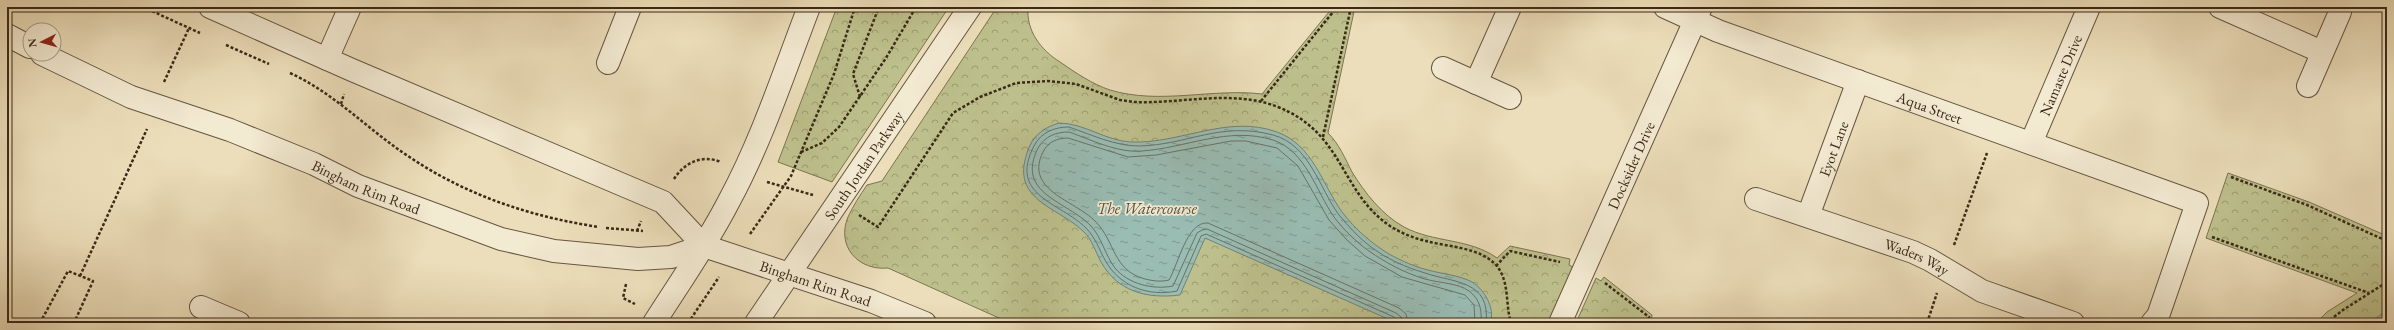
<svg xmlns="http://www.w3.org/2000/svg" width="2394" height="330" viewBox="0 0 2394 330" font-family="'EB Garamond',serif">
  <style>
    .park { fill: url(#park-crowns); stroke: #7c7452 }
    .water { fill: url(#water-ripples); stroke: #738175 }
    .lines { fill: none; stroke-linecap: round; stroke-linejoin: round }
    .shore { stroke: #6a7265; stroke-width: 1 }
    .minor-casing { stroke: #665640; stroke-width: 24 }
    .path { stroke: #3a2917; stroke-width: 2.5; stroke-dasharray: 3 2; stroke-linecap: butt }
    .minor { stroke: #f3ead2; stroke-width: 22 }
    .labels { text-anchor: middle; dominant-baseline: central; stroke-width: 3.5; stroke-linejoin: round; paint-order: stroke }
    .street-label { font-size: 15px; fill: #3a2917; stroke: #f3ead2 }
    .water-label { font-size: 16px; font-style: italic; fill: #524e3e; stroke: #f3ead2 }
  </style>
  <defs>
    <pattern id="park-crowns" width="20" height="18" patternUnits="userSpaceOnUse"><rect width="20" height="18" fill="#bdc08c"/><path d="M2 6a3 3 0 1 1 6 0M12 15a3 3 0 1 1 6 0" fill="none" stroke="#9b9c71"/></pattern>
    <pattern id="water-ripples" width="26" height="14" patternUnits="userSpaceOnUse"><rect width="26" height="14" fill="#99bcb3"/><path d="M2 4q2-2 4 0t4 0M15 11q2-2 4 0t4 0" fill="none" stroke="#7e9991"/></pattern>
  </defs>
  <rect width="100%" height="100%" fill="#ecdeba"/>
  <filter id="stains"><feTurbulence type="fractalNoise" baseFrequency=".005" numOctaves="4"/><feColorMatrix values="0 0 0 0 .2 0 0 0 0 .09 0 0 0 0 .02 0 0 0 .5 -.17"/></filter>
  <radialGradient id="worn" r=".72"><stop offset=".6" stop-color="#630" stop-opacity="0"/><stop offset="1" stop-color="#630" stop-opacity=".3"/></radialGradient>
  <g class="park">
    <polygon points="837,7 949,7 832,182 778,162"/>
    <path d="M 997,7 L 1028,7 C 1026,31 1041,50 1060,62 C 1076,73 1092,84 1110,90 C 1160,105 1212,88 1262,94 L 1333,7 L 1355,7 L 1328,133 C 1339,144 1345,158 1352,172 C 1365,193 1382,215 1404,227 C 1434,243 1469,238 1497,258 L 1510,246 L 1570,259 L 1569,265 L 1573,267 L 1548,323 L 1010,323 L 888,268 C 858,271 836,246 848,217 C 853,206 860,195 867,185 L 882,181 Z"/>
    <polygon points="2228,173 2309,202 2387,236 2387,323 2316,323 2327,312 2357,293 2206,238"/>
    <polygon points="1604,277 1652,315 1651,323 1576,323 1596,278 1601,281"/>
  </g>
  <g class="water">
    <path d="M 1059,123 C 1084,123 1106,141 1131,142 C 1181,144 1227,114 1277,132 C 1313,145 1322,184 1342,212 C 1355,229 1371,243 1389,254 C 1402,261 1415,267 1428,270 C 1442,274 1459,275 1472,282 C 1484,289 1496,309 1490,323 L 1397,323 L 1205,238 L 1180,295 C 1147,299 1118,292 1101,262 C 1095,251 1092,239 1083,231 C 1056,206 1011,200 1027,153 C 1032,136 1043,128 1059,123 Z"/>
    <polygon points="2387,311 2387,323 2368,323"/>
  </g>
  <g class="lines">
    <g class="shore">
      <path d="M 1397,323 L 1394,317 L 1206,234 L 1201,236 L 1177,291 C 1148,297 1119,286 1105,260 C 1099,249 1095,237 1086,228 C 1060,202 1008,196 1034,146 C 1041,132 1055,127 1069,127 C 1092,135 1115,146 1139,146 C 1188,145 1220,121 1273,135 C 1310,145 1319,188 1339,215 C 1348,226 1359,238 1371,247 C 1387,259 1405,267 1425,273 C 1454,283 1491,280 1486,323"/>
      <path d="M 1402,323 L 1401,317 L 1396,313 L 1207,229 L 1202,230 L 1197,233 L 1173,286 C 1153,290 1128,284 1115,268 C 1105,255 1102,238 1091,226 C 1067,201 1015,194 1038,148 C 1045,136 1056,132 1069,132 C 1092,140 1117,153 1142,151 C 1186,148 1228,126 1273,140 C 1306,151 1316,191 1334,217 C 1343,229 1356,242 1369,251 C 1386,263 1405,273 1425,279 C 1439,283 1458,283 1469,291 C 1480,299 1482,310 1481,323"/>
      <path d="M 1408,323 L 1406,314 L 1399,308 L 1208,223 C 1187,221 1178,265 1169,280 C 1161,282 1153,281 1145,279 C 1112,270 1116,242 1095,221 C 1074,200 1024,190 1043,152 C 1048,142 1057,138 1068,138 L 1128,157 L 1156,155 L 1231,141 L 1246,141 L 1277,148 L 1298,166 L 1329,220 L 1347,240 L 1365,256 L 1402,277 L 1465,295 L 1474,305 L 1475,323"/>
    </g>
    <defs>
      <g id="minor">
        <path id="s1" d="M 210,7 L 352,70 L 663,202 L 704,246 L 871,301 L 925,323"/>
        <path id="s2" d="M 1665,7 L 1718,31 L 2197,203 L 2158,316 L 2152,323"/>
        <polyline points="2220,7 2322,52"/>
        <polyline points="7,35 30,47"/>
        <path id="s3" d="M 42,54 L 131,97 L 230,130 L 314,164 L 358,186 L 501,239 L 554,251 L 638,259 L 671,257 L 704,246"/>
        <polyline points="327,59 350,7"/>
        <polyline points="608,63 630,7"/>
        <polyline points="1443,68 1510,98"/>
        <polyline points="1476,83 1510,7"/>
        <polyline points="2308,86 2340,12"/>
        <path id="s4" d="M 2031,143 L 2089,7"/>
        <path id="s5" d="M 1756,199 L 1913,252 L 1930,260 L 1982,291 L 2073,323"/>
        <path id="s6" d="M 1808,216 L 1858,81"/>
        <polyline points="201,307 239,323"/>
        <path d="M 654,323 C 680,282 707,244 729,201 C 762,140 784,72 809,7"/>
        <path id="s7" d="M 756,323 L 970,7"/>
        <path id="s8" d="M 1560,323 L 1701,7"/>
      </g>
    </defs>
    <use href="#minor" class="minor-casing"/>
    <g class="path">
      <polyline points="143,7 200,33"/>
      <polyline points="226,45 269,64"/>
      <path d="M 290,73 C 336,94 369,131 411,158 C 468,196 532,217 599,227"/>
      <polyline points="164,82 189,28"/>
      <polyline points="860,97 853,74 879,7"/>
      <polyline points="1261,101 1337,7"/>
      <polyline points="341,104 344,94"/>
      <polyline points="1323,137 1351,7"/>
      <polyline points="801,152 822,143 839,127 886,58 916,7"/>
      <polyline points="2231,177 2307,205 2387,241"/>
      <path d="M 674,179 C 684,163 702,154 721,162"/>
      <polyline points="767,182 813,195"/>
      <path d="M 859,215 L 878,227 L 953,113 L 980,97 L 1016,83 L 1048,81 L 1076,84 L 1120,100 L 1134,102 C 1182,104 1233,89 1278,107 C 1344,133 1340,192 1390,226 C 1401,233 1413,238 1426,241 C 1448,247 1479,247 1496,265 C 1510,281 1505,304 1511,323"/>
      <polyline points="606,228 643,231"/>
      <polyline points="637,231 641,221"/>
      <polyline points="750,234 791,176 834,74 855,7"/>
      <polyline points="2212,237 2369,293"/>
      <polyline points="1954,245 1987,153"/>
      <polyline points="1496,266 1510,251 1560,262"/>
      <polyline points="80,276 147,129"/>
      <polyline points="1605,283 1649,317 1648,323"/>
      <polyline points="626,284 623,298 635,304"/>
      <polyline points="40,323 68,271 93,281 74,323"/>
      <polyline points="688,323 719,277"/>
      <polyline points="1927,323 1937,293"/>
      <polyline points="2326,323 2343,310 2387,282"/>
    </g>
    <use href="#minor" class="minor"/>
  </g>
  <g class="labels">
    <g class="street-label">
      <text stroke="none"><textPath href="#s4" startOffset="74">Namaste Drive</textPath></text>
      <text stroke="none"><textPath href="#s2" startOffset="283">Aqua Street</textPath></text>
      <text stroke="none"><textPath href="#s6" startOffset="72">Eyot Lane</textPath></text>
      <text stroke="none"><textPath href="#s7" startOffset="191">South Jordan Parkway</textPath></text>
      <text stroke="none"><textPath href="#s8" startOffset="173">Docksider Drive</textPath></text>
      <text stroke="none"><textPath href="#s3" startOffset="351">Bingham Rim Road</textPath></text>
      <text stroke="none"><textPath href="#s5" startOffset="171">Waders Way</textPath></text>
      <text stroke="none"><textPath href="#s1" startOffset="671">Bingham Rim Road</textPath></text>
    </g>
    <g class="water-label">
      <text x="1147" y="208">The Watercourse</text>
    </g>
  </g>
  <rect width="2394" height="330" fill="none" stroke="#ecdeba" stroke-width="24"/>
  <rect x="8" y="8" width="2378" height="314" fill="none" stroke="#3a2917" stroke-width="2"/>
  <rect x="12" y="12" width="2370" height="306" fill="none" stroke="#3a2917"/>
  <g transform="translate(42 42) rotate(264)"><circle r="19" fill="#f3ead2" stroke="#a99d87"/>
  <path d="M0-3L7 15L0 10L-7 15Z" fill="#8f2418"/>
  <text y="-6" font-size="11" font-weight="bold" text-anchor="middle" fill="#3a2917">N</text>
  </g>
  <rect width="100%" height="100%" filter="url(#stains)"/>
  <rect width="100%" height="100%" fill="url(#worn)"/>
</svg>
